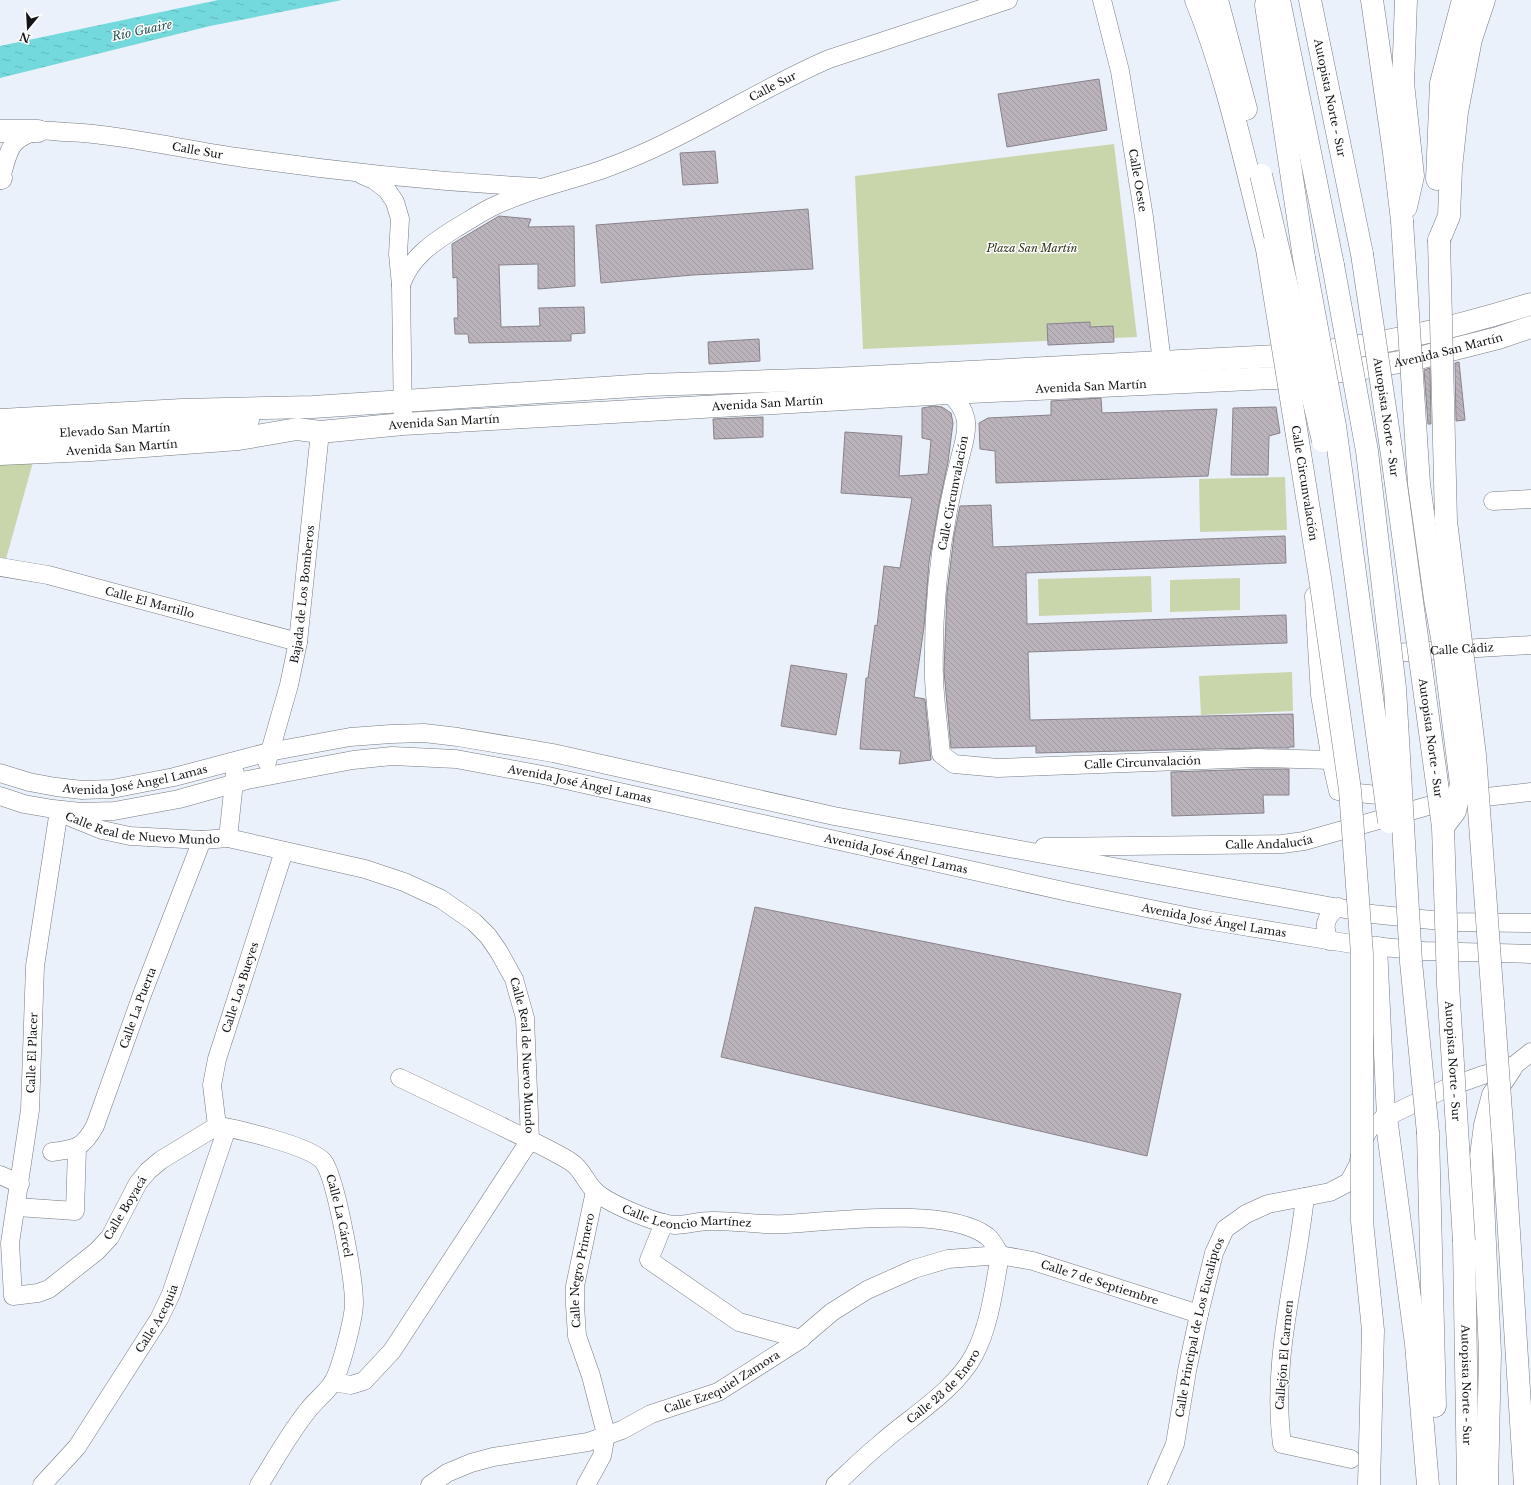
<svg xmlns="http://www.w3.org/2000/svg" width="1531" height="1485" viewBox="0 0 1531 1485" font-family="'Libre Baskerville',serif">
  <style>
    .green { fill: #c9d6ac }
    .water { fill: url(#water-ripples) }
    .building { fill: url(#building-back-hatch); stroke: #89828a }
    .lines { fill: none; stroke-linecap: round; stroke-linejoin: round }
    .minor-casing { stroke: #757b82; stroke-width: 19 }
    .secondary-casing { stroke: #757b82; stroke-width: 23 }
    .motorway-casing { stroke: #757b82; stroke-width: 23 }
    .minor { stroke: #fff; stroke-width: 18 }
    .secondary { stroke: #fff; stroke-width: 22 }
    .motorway { stroke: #fff; stroke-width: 22 }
    .motorway-bridge-casing { stroke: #757b82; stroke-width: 23; stroke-linecap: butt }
    .motorway-bridge { stroke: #fff; stroke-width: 22 }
    .labels { text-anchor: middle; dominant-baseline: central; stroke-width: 3; stroke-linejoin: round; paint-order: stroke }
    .street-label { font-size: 11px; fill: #121417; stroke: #fefefe }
    .park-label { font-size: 11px; font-style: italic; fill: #283012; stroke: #fefefe }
    .water-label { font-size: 12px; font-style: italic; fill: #295758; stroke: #fefefe }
  </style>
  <defs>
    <pattern id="water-ripples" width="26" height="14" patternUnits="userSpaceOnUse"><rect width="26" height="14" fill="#73d9dc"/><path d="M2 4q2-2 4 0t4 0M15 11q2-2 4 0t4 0" fill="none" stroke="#62b9bc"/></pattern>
    <pattern id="building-back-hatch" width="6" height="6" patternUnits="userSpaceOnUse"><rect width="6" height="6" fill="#bab3bb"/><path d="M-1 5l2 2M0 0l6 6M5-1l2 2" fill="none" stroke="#9f99a0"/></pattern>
  </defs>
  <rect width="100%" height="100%" fill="#ebf1fa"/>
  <g class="green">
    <polygon points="1114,144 1137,337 863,349 855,176"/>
    <polygon points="0,462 33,462 6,559 0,557"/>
    <polygon points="1285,477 1287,530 1200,532 1199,479"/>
    <polygon points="1151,576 1152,612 1039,616 1038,579"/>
    <polygon points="1240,578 1240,610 1170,612 1170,580"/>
    <polygon points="1292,672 1293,711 1201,715 1199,676"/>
  </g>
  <polygon class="water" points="218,0 342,0 210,26 0,78 0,46"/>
  <g class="building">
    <polygon points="1099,79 1107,130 1007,147 998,94"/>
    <polygon points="715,151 718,183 683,185 680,153"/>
    <polygon points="808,209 813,269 693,275 601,283 596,225"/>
    <polygon points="499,216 531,219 528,227 574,226 575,286 538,289 538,264 499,265 501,327 540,326 539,308 584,307 585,333 571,334 571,341 469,343 468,334 455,334 454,318 458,318 457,277 453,278 452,244"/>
    <polygon points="1090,322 1090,327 1113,326 1114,342 1048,345 1047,324"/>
    <polygon points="759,339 760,361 709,364 708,342"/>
    <polygon points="1459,362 1465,420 1456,421 1455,363"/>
    <polygon points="1430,368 1431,424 1428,424 1424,370"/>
    <polygon points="1101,398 1102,413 1217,409 1208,476 996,483 995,451 980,449 979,423 988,418 1051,415 1051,401"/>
    <polygon points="934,406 942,407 951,413 953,423 948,462 939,504 929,562 924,627 914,697 925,699 931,760 899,764 901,751 860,749 866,678 868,678 875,625 877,626 884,566 900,568 912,498 841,493 845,432 902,436 899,476 928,474 931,440 922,438 922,408"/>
    <polygon points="1276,407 1280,433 1269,436 1268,475 1231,475 1233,408"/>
    <polygon points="763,417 763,437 714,439 713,419"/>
    <polygon points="991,505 993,547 1285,536 1286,563 1026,573 1027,624 1286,615 1287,643 1028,652 1030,720 1293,714 1294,747 1289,747 1289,748 1257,748 1036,753 1036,746 951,748 944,671 947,593 954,536 960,506"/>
    <polygon points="791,665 847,674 836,735 781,726"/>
    <polygon points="1257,769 1289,769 1289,795 1263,795 1264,813 1172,816 1171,772"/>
    <polygon points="755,907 1181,994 1147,1156 721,1057"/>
  </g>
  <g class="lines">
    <defs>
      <g id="minor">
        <path id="s1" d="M 1102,0 L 1120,71 L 1144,217 L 1162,362"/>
        <polyline points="362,175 374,180 387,190 395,202 400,219 398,254 401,285 403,424"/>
        <path id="s2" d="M 0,180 C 9,155 6,139 37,131 C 46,129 58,132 67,132 C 126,135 185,150 244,158 C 341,172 438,182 536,187"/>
        <path id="s3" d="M 401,285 C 410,258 432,243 456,228 C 468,221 480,213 492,207 C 527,190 565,182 601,170 C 623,162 645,153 665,143 C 721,116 773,83 829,59 L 1008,0"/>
        <path id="s4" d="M 949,393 C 969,411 969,425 962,450 C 942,524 932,602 934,678 C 935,704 939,729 941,754 L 954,764 L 998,768 L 1257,758 L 1331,760 L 1320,695 L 1314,596"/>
        <polyline points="1493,501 1531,499"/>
        <path id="s5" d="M 0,567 L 48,575 L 298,642"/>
        <path id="s6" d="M 1392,653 L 1531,645"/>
        <polyline points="1331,760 1338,791 1398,797"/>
        <path id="s7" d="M 267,762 L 289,685 L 298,642 L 320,432"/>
        <path id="s8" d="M 0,773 L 29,782 L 56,787 L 82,790 L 112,789 L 174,777 L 269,752 L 350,737 L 391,734 L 424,733 L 458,737 L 553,753 L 834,816 L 1372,914 L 1451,922 L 1531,923"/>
        <path id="s9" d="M 0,796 L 24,804 L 53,809 L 81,812 L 114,811 L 179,799 L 247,780 L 353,760 L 392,756 L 456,759 L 548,776 L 1068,892 L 1200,919 L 1352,944 L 1424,951 L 1531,954"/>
        <polyline points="228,838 235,773"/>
        <path id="s10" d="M 1044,847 L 1282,844 L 1304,841 L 1442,802 L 1531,792"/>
        <path d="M 1330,941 C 1322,927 1325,917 1338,907"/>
        <polyline points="1378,946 1386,1117"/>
        <path id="s11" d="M 400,1078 C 434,1094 467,1110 501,1126 C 524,1138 549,1148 571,1162 C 582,1169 585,1181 594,1190 C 606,1203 657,1224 675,1225 C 687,1225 698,1221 710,1221 C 736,1220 760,1226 786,1224 C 836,1221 946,1206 987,1236 C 993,1241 996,1248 1000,1255"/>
        <path id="s12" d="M 217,1126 L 161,1160 L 148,1171 L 138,1183 L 110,1237 L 97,1251 L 49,1289 L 38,1293 L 13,1296 L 10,1243 L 30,1110 L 35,966 L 59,810 L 70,817 L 102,830 L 130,836 L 202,840 L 228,838 L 365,869 L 404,882 L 441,899 L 474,922 L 488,936 L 499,952 L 514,979 L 525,1018 L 530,1140 L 392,1351 L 364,1381 L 351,1385 L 333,1382"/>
        <path id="s13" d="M 217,1126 C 238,1129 310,1146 323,1161 C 336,1177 354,1279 354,1303 C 354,1317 341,1369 333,1382 C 327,1392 316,1400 309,1409 C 290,1432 275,1460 259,1485"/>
        <path id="s14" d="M 217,1126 L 212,1085 L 217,1059 L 284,851"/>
        <path id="s15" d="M 52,1152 C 76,1149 83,1148 95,1126 L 143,992 L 202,840"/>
        <polyline points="0,1175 20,1184"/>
        <path d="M 1305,1197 C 1296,1279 1271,1361 1282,1444 L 1351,1459"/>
        <polyline points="17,1207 75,1211 77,1148"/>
        <polyline points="664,1223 649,1260 739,1322 801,1339"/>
        <path id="s16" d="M 42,1485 L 77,1447 L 159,1319 L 171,1294 L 227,1128"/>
        <path id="s17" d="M 430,1485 L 447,1473 L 471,1463 L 493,1457 L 588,1442 L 622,1430 L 651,1414 L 718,1392 L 798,1341 L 832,1312 L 867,1290 L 914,1269 L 948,1259 L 1000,1255 L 1033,1261 L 1199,1314"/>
        <path id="s18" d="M 586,1485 L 602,1456 L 606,1434 L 591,1376 L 577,1336 L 575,1305 L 575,1286 L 595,1191"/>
        <path id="s19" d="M 835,1485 C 850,1471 864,1457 880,1444 C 910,1417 955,1391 974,1355 C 990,1325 994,1288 1000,1255"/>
        <path id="s20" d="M 1157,1485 L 1175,1444 L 1187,1371 L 1199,1314 L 1214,1253 L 1225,1229 L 1246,1214 L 1268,1204 L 1330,1192 L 1349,1182 L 1358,1165 L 1364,1138 L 1370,1128 L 1386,1117 L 1449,1087 L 1483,1075 L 1511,1068 L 1531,1052"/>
      </g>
      <g id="secondary">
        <path d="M 0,420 L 182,410 L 313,407 L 648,385 L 833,379 L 1295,355 C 1376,347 1453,328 1531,304"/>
        <path id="s21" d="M 0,436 L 230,424 L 248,420"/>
        <path id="s22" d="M 0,454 L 91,450 L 239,439 L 297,429 L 320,432 L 403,424 L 949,393 L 1296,377 L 1365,368 L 1411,360 L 1498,338 L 1531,327"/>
      </g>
      <g id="motorway">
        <path d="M 1196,0 C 1228,78 1246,168 1267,249"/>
        <polyline points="1217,0 1246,109"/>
        <polyline points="1279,0 1333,265"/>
        <path id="s23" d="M 1310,0 L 1362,254"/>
        <polyline points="1372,0 1394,153 1402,221"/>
        <polyline points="1266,5 1304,258"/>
        <polyline points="0,131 38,131"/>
        <polyline points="0,175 1,178"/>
        <polyline points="1437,179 1441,83 1463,0"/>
        <polyline points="1406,207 1413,176 1403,83 1406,0"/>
        <polyline points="1439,240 1449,216 1451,168 1457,112 1471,39 1484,0"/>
        <polyline points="1386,1117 1416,1344 1428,1485"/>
        <polyline points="1428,1133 1435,1406"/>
        <path id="s24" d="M 1464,1241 L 1468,1485"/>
        <polyline points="1487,1485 1490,1353 1481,1156 1485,1125 1493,1095 1511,1068"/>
      </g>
    </defs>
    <use href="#minor" class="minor-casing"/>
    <use href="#secondary" class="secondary-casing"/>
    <use href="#motorway" class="motorway-casing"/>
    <use href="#minor" class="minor"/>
    <use href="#secondary" class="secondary"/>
    <use href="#motorway" class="motorway"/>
    <defs>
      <g id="motorway-bridge">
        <polyline points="1261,175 1323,441"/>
        <polyline points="1402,221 1419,484 1435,599 1444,649 1461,784 1455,811 1443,827"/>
        <polyline points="1439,240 1446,521 1475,755 1504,1153 1525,1485"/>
        <path id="s25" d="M 1267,249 L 1320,578 L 1350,790 L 1362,954 L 1362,1221 L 1373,1330 L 1369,1485"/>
        <path id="s26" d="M 1362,254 L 1392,455 L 1443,827 L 1448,984 L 1464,1241"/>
        <polyline points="1304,258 1335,426 1389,822"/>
        <polyline points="1333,265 1367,451 1395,688 1411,962 1428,1133"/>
      </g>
    </defs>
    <use href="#motorway-bridge" class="motorway-bridge-casing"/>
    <use href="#motorway-bridge" class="motorway-bridge"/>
  </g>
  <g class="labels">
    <g class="street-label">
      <text stroke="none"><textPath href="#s3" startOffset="429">Calle Sur</textPath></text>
      <text stroke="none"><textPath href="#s23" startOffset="100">Autopista Norte - Sur</textPath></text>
      <text stroke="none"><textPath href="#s2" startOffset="228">Calle Sur</textPath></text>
      <text stroke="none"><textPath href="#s1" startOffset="184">Calle Oeste</textPath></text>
      <text stroke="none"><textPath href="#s22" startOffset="1454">Avenida San Martín</textPath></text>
      <text stroke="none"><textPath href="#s22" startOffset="1094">Avenida San Martín</textPath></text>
      <text stroke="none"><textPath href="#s22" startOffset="770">Avenida San Martín</textPath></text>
      <text stroke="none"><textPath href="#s26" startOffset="165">Autopista Norte - Sur</textPath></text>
      <text stroke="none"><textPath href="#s22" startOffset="446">Avenida San Martín</textPath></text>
      <text stroke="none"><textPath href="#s21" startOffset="115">Elevado San Martín</textPath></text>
      <text stroke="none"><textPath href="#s22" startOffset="122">Avenida San Martín</textPath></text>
      <text stroke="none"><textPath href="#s25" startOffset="237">Calle Circunvalación</textPath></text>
      <text transform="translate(953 493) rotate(-79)">Calle Circunvalación</text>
      <text stroke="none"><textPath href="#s7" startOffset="172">Bajada de Los Bomberos</textPath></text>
      <text stroke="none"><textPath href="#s5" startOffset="154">Calle El Martillo</textPath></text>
      <text stroke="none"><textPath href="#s6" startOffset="70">Calle Cádiz</textPath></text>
      <text stroke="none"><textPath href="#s26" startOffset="489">Autopista Norte - Sur</textPath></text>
      <text stroke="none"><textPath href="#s4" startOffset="575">Calle Circunvalación</textPath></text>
      <text stroke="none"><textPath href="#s8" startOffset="138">Avenida José Angel Lamas</textPath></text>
      <text stroke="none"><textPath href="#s9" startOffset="590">Avenida José Ángel Lamas</textPath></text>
      <text stroke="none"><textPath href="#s12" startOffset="853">Calle Real de Nuevo Mundo</textPath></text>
      <text stroke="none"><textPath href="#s10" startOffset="225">Calle Andalucía</textPath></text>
      <text stroke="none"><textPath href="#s9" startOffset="914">Avenida José Ángel Lamas</textPath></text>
      <text stroke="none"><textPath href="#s9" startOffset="1239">Avenida José Ángel Lamas</textPath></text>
      <text stroke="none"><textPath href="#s14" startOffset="143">Calle Los Bueyes</textPath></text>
      <text stroke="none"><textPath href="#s15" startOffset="179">Calle La Puerta</textPath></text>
      <text stroke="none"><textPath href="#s12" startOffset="521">Calle El Placer</textPath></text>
      <text stroke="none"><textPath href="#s12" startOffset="1350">Calle Real de Nuevo Mundo</textPath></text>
      <text stroke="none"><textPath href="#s26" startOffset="813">Autopista Norte - Sur</textPath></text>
      <text transform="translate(125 1208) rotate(-59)">Calle Boyacá</text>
      <text stroke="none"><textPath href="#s11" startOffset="327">Calle Leoncio Martínez</textPath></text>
      <text stroke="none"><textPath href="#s13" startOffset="170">Calle La Cárcel</textPath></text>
      <text stroke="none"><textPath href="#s18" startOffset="224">Calle Negro Primero</textPath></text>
      <text stroke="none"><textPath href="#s17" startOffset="729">Calle 7 de Septiembre</textPath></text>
      <text stroke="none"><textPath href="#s16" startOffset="203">Calle Acequia</textPath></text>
      <text stroke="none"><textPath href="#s20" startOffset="164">Calle Principal de Los Eucaliptos</textPath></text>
      <text transform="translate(1284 1355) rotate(-85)">Callejón El Carmen</text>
      <text stroke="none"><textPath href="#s17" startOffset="313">Calle Ezequiel Zamora</textPath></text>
      <text stroke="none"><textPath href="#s19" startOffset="147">Calle 23 de Enero</textPath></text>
      <text stroke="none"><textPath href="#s24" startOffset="144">Autopista Norte - Sur</textPath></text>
    </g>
    <g class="park-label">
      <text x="1032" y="248">Plaza San Martín</text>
    </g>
    <g class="water-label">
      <text transform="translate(142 30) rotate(-12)">Río Guaire</text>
    </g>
  </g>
  <g transform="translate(28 28) rotate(198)" stroke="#fefefe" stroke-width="3" paint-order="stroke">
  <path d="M0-3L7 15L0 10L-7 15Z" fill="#121417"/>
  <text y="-6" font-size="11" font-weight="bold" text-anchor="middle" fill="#121417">N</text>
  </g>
</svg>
